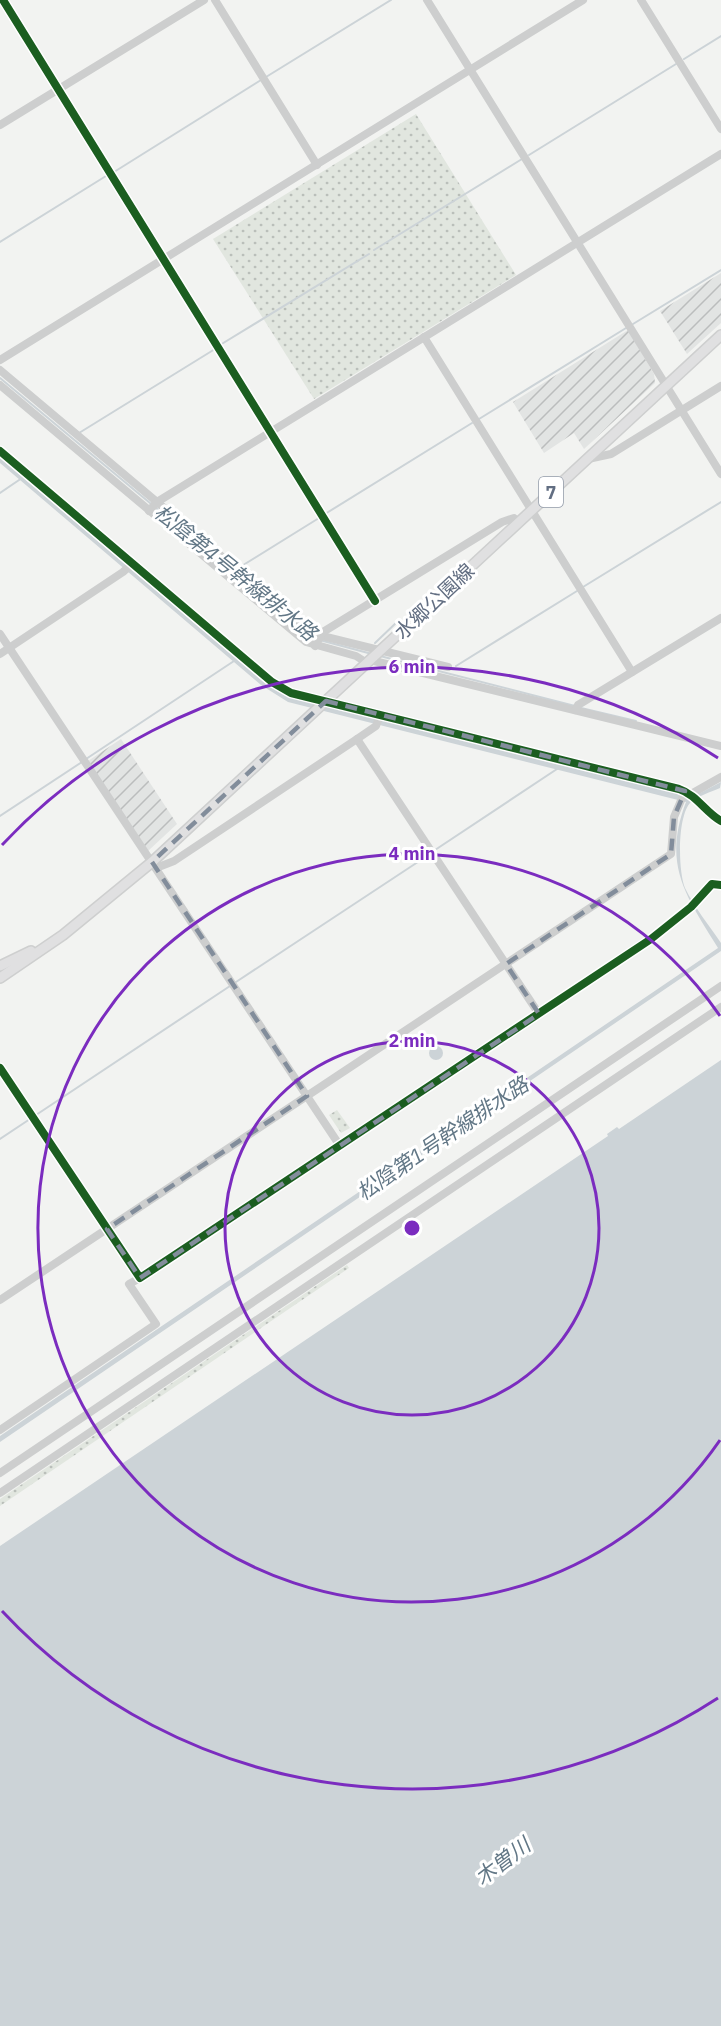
<svg xmlns="http://www.w3.org/2000/svg" width="721" height="2026" viewBox="0 0 721 2026" font-family="'IBM Plex Sans','Noto Sans JP',sans-serif">
  <style>
    .industrial { fill: url(#industrial-furrows) }
    .grass { fill: url(#grass-dots) }
    .water { fill: #ccd3d7 }
    .lines { fill: none; stroke-linecap: round; stroke-linejoin: round }
    .stream { stroke: #ccd3d7; stroke-width: 2 }
    .major-casing { stroke: #cecfcf; stroke-width: 12 }
    .minor { stroke: #cdcece; stroke-width: 8 }
    .major { stroke: #e0e0e1; stroke-width: 9 }
    .cycleway-casing { stroke: #fff; stroke-width: 11 }
    .cycleway { stroke: #1b5e20; stroke-width: 8 }
    .marked { fill: none; stroke: #828d9b; stroke-width: 4.5; stroke-dasharray: 12 8; stroke-linejoin: round }
    .ring { fill: none; stroke: #7b2cbf; stroke-width: 3 }
    .labels { text-anchor: middle; dominant-baseline: central; stroke-width: 6; stroke-linejoin: round; paint-order: stroke }
    .shield { fill: #fff; stroke: #919aa8; stroke-width: 1.5 }
    .shield-label { font-size: 18px; font-weight: bold; fill: #626e82 }
    .street-label { font-size: 20px; fill: #626e82; stroke: #fff }
    .water-label { font-size: 21px; font-style: italic; fill: #627786; stroke: #fff }
    .centre { fill: #7b2cbf; stroke: #fff; stroke-width: 3 }
    .ring-label { font-size: 18px; text-anchor: middle; font-weight: bold; fill: #7b2cbf; stroke: #fff; stroke-width: 6; stroke-linejoin: round; paint-order: stroke }
  </style>
  <defs>
    <pattern id="industrial-furrows" width="10" height="10" patternUnits="userSpaceOnUse" patternTransform="scale(1.5)"><rect width="10" height="10" fill="#e2e4e3"/><path d="M-1 1l2-2M0 10L10 0M9 11l2-2" fill="none" stroke="#bbbdbd"/></pattern>
    <pattern id="grass-dots" width="8" height="8" patternUnits="userSpaceOnUse" patternTransform="scale(1.5)"><rect width="8" height="8" fill="#e1e6df"/><path d="M2 2h.1M6 6h.1" fill="none" stroke="#babfba" stroke-width="1.8" stroke-linecap="round"/></pattern>
  </defs>
  <rect width="100%" height="100%" fill="#f2f3f1"/>
  <g class="industrial">
    <polygon points="721,273 721,323 687,354 660,311"/>
    <polygon points="628,330 654,374 655,383 584,449 574,433 544,453 513,402"/>
    <polygon points="121,739 177,824 148,851 88,761"/>
  </g>
  <g class="grass">
    <polygon points="416,114 516,275 314,399 213,239"/>
    <polygon points="337,1110 350,1128 341,1133 329,1115"/>
    <polygon points="347,1265 349,1268 0,1506 0,1499"/>
  </g>
  <g class="water">
    <path d="M 0,458 L 265,683 L 287,696 L 680,794 L 689,799 L 721,782 L 720,788 C 711,792 698,796 691,802 C 677,815 678,871 685,888 C 694,907 709,925 721,943 L 721,951 L 0,1442 L 0,1436 L 718,948 C 686,896 662,865 686,802 L 288,702 L 261,685 L 0,463 Z"/>
    <circle cx="436" cy="1053" r="7"/>
    <polygon points="721,1060 721,2026 0,2026 0,1546 608,1136 607,1134 617,1127 619,1129"/>
  </g>
  <g class="lines">
    <g class="stream">
      <polyline points="684,59 721,36"/>
      <polyline points="266,77 391,0"/>
      <polyline points="529,155 676,64"/>
      <polyline points="114,172 261,80"/>
      <polyline points="0,242 106,176"/>
      <polyline points="374,250 522,159"/>
      <polyline points="633,324 721,270"/>
      <polyline points="220,345 369,254"/>
      <polyline points="0,378 312,638 372,654"/>
      <polyline points="479,419 626,328"/>
      <polyline points="79,433 215,349"/>
      <polyline points="0,493 22,478"/>
      <polyline points="325,514 472,423"/>
      <polyline points="240,567 319,518"/>
      <polyline points="583,587 721,502"/>
      <polyline points="375,643 398,621"/>
      <polyline points="380,656 575,706"/>
      <polyline points="456,666 577,591"/>
      <polyline points="581,708 636,721"/>
      <polyline points="86,759 234,661"/>
      <polyline points="0,816 82,762"/>
      <polyline points="435,850 560,767"/>
      <polyline points="236,982 430,854"/>
      <polyline points="557,997 646,937"/>
      <polyline points="492,1040 526,1017"/>
      <polyline points="443,1072 480,1047"/>
      <polyline points="36,1115 230,986"/>
      <polyline points="0,1139 30,1119"/>
      <polyline points="342,1139 439,1075"/>
      <polyline points="142,1272 333,1145"/>
    </g>
    <defs>
      <g id="major">
        <polyline points="0,966 31,951"/>
        <polyline points="0,978 63,935 152,862 721,335"/>
      </g>
    </defs>
    <use href="#major" class="major-casing"/>
    <g class="minor">
      <polyline points="3,0 375,601"/>
      <polyline points="215,0 317,165"/>
      <polyline points="427,0 721,474"/>
      <polyline points="641,0 721,129"/>
      <polyline points="0,125 204,0"/>
      <polyline points="424,337 632,672"/>
      <polyline points="0,360 583,0"/>
      <polyline points="0,370 314,634 448,667"/>
      <polyline points="0,385 306,642 356,656 367,663"/>
      <path d="M 0,451 L 272,682 L 291,693 L 679,789 C 697,795 705,812 721,821"/>
      <polyline points="588,459 611,454 721,386"/>
      <polyline points="149,511 157,502 721,154"/>
      <polyline points="0,634 340,1146"/>
      <polyline points="315,646 323,632 502,522 514,518 518,522"/>
      <polyline points="0,654 123,572 133,563"/>
      <polyline points="370,660 721,746"/>
      <polyline points="575,710 578,705 721,618"/>
      <polyline points="357,739 539,1014"/>
      <polyline points="691,794 721,777"/>
      <polyline points="156,868 174,861 357,739 376,726 380,715"/>
      <polyline points="0,1068 140,1278 651,939 691,907 712,884 721,885"/>
      <polyline points="0,1300 671,854 674,817 685,791"/>
      <polyline points="0,1430 156,1324 129,1284 140,1278"/>
      <polyline points="0,1473 721,986"/>
      <polyline points="0,1493 721,1007"/>
    </g>
    <use href="#major" class="major"/>
    <defs>
      <g id="cycleway">
        <polyline points="3,0 375,601"/>
        <path d="M 0,451 L 272,682 L 291,693 L 679,789 C 697,795 705,812 721,821"/>
        <polyline points="0,1068 140,1278 651,939 691,907 712,884 721,885"/>
      </g>
    </defs>
    <use href="#cycleway" class="cycleway-casing"/>
    <use href="#cycleway" class="cycleway"/>
  </g>
  <path class="marked" d="M 326,701 L 685,791 L 674,817 L 671,854 L 506,964 L 539,1014 L 140,1278 L 107,1229 L 307,1096 L 152,862 Z"/>
  <g class="ring">
    <circle cx="412" cy="1228" r="187"/>
    <path d="M720 1440A374 374 0 1 1 720 1016"/>
    <path d="M718 1698A561 561 0 0 1 2 1611M2 845A561 561 0 0 1 718 758"/>
  </g>
  <g class="labels">
    <rect class="shield" x="539" y="477" width="24" height="30" rx="4.5"/>
    <g class="shield-label">
      <text x="551" y="492">7</text>
    </g>
    <g class="street-label">
      <text transform="translate(434 601) rotate(-43)">水郷公園線</text>
    </g>
    <g class="water-label">
      <text transform="translate(236 572) rotate(39)">松陰第4号幹線排水路</text>
      <text transform="translate(442 1138) rotate(-34)">松陰第1号幹線排水路</text>
      <text transform="translate(502 1861) rotate(-37)">木曽川</text>
    </g>
  </g>
  <circle cx="412" cy="1228" r="9" class="centre"/>
  <g class="ring-label">
    <text x="412" y="673">6 min</text>
    <text x="412" y="860">4 min</text>
    <text x="412" y="1047">2 min</text>
  </g>
</svg>
